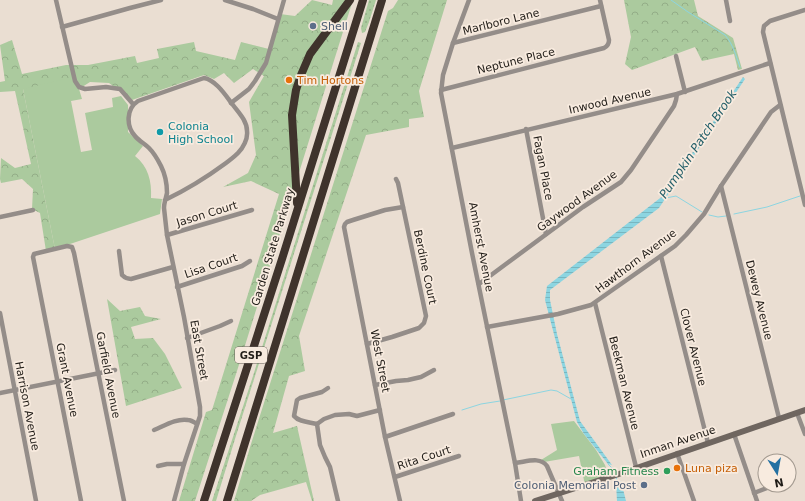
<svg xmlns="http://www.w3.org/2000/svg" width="805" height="501" viewBox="0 0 805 501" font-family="'DejaVu Sans',sans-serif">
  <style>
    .grass { fill: url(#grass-dots) }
    .forest { fill: url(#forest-crowns) }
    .green { fill: #abca9e }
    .water { fill: url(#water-rules) }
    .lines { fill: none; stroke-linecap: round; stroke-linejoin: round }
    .stream { stroke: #8cd5e1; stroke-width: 1 }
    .street { stroke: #948d89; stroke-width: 4.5 }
    .secondary { stroke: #6f6660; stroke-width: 6 }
    .highway { stroke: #3f332c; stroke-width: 8 }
    .service-dot { fill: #5c6f8a; stroke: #f8ebdf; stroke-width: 1.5 }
    .food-dot { fill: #e8710a; stroke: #f8ebdf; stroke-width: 1.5 }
    .culture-dot { fill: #0f9aa8; stroke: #f8ebdf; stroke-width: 1.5 }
    .leisure-dot { fill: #2e9e5b; stroke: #f8ebdf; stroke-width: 1.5 }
    .labels { text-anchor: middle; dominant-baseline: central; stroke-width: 3.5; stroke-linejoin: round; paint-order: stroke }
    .shield { fill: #f8ebdf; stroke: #625b54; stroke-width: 1 }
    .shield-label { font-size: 10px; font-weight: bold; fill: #211d18 }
    .street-label { font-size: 11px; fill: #211d18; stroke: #f8ebdf }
    .service-label { font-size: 11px; fill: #4e5e75; stroke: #f8ebdf; text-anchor: start }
    .food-label { font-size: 11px; fill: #c56008; stroke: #f8ebdf; text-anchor: start }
    .culture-label { font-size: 11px; fill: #0d838f; stroke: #f8ebdf; text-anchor: start }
    .leisure-label { font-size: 11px; fill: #27864d; stroke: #f8ebdf; text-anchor: end }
    .water-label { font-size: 12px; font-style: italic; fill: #235f69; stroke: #f8ebdf }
  </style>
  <defs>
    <pattern id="grass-dots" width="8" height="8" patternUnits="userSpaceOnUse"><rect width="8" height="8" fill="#abca9e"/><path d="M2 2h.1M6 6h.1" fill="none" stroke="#93ad87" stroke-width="1.8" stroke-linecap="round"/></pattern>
    <pattern id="forest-crowns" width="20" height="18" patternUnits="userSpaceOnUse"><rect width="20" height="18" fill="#abca9e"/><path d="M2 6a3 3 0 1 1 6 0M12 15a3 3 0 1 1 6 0" fill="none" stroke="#93ad87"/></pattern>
    <pattern id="water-rules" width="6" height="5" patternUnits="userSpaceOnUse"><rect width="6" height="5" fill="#8cd5e1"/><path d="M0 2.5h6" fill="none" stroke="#78b6c0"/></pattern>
  </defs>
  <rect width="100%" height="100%" fill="#eaded2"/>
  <g class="grass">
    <polygon points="369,0 376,0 369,22 365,32 362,33 361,28"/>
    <polygon points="358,42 361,43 235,439 216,501 212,501 253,376"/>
  </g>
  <g class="forest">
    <polygon points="312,0 332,5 333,0 351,0 352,3 237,371 195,501 179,501 206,412 212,410 279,194 251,181 223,187 248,173 256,155 249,102 264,76 253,69 234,83 224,73 214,79 204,75 132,100 109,83 90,82 79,89 23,89 55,249 46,251 40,213 32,209 33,189 22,179 1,183 0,179 1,158 15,168 31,164 15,91 0,92 0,82 5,81 0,45 12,40 22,74 66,65 88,65 135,56 137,63 159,58 157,49 194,42 196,51 235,60 241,42 269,49 280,14 295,16"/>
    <polygon points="398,0 447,0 419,91 424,117 409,119 409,127 366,135 299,336 305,371 289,376 273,433 297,426 314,501 312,501 306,482 260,495 251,501 234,501 251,444 388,11 393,8"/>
    <polygon points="624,0 694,0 698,16 733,38 742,69 738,70 734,54 702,61 695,47 632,70 625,64 631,37"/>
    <polygon points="107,299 120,311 140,307 145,316 161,319 131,327 135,339 153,338 165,354 182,388 126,406"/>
  </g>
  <g class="green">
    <path d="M 69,78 L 79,89 L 82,99 L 71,101 L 81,152 L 92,150 L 85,113 L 113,107 L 112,98 L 121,96 L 128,105 L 128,132 L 143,146 L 135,156 C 148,166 152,181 151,198 L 162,199 L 160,214 L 55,249 L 23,89 Z"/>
    <polygon points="574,421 596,450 605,465 609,477 585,485 579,456 544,462 541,460 557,450 551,424"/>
  </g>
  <g class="water">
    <polygon points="743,77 745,79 659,208 550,290 550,300 557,334 580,421 612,465 608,464 584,434 577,422 545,300 547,286 664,195"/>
    <polygon points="621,481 626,501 617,501 616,483"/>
  </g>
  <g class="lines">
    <g class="stream">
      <path d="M 671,0 L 688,12 L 725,35 C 733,44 736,56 740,67"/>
      <polyline points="666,198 676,196 702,212"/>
      <polyline points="734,214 767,207 800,196"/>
      <polyline points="709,215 718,217 726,216"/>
      <polyline points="503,400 551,390 557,391 571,399"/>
      <polyline points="462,410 481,404 500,401"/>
      <polyline points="608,464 612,468 614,472"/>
      <polyline points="616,477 618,484"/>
    </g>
    <g class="street">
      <polyline points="56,0 75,81 79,87 85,89 106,87 120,89 133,104"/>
      <polyline points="225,0 253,9 278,19"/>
      <polyline points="469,0 453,43 443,75 441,93 472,253 515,463 521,501"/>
      <polyline points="726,0 730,21"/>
      <polyline points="805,10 770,21 764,26 763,32 805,205"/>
      <polyline points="62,27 130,8 161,0"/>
      <polyline points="453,43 601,6"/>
      <polyline points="676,56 685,92"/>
      <path d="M 441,90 L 604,48 C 608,46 609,44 609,40 L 600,0"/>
      <polyline points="231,103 249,89 255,81 266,63 284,0"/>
      <polyline points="526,129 546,234"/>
      <polyline points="452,148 677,94 770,63"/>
      <polyline points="721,186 779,418"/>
      <path d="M 165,200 C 186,190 207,177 226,163 C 230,160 234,157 238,153 C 243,148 248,139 247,131 C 247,121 239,113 233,105 C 226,96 216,80 204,78 L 138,101 C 126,109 126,126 135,136 C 139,141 145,144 149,148 C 154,153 158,160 161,166 C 165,174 167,184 167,193 C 166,198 164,203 164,208 L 167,235 L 184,317 L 200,407 L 200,416 L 184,464 L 174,501"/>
      <polyline points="0,217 33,210"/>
      <polyline points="167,235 252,210"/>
      <path d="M 119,251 L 122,275 C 125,278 127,279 131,279 L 173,267"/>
      <polyline points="661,256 708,443"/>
      <polyline points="479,284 583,207 621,182 631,170 674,106 676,100 677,94"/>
      <polyline points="177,287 242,266 250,261"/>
      <polyline points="595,303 636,467"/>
      <polyline points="0,313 36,501"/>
      <polyline points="487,327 558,314 591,305 675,246 686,235 704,214 721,186 771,112 780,105"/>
      <polyline points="187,338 220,326 231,321"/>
      <polyline points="367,344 392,337 419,328 424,323 426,316 398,183 396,179"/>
      <polyline points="375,385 396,381 408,380 421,377 434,370"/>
      <polyline points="0,393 115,370"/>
      <polyline points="797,413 805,434"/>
      <polyline points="317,424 320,445 325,457 330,467 338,501"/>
      <path d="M 317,424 C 309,422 299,422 294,416 L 297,400 L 300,398 L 322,392 L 328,388"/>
      <polyline points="317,424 324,419 335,415 349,414 357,416 380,410"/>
      <path d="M 154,430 C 164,426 176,418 188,420 C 191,420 194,422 197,424"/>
      <polyline points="734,434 757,501"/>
      <polyline points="385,437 453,414"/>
      <polyline points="677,453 694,501"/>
      <path d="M 515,463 C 526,462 540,456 547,466 L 562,501"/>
      <polyline points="158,466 167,464 184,464"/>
      <polyline points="395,477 459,456"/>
      <polyline points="754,493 775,485"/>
      <polyline points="81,501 33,257 34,254 67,246 72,247 74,253 124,501"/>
      <polyline points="400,501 385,437 344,227 345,224 347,222 353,220 385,210 403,207"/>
    </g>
    <polyline class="secondary" points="535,501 622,473 805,410"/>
    <g class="highway">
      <polyline points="297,203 292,115 296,90 301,75 310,54 350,0"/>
      <polyline points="204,501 282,259 363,0"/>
      <polyline points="227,501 382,0"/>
    </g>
  </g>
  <g class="service-dot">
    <circle cx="313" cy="26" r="4"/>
    <circle cx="644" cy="485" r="4"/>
  </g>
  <g class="food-dot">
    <circle cx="289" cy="80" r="4"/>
    <circle cx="677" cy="468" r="4"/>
  </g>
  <circle class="culture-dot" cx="160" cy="132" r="4"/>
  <circle class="leisure-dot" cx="667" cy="471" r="4"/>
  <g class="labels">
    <rect class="shield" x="235" y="347" width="32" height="16" rx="3"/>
    <g class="shield-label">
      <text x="251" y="355">GSP</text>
    </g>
    <g class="street-label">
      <text transform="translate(501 22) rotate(-14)">Marlboro Lane</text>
      <text transform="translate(516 61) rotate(-14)">Neptune Place</text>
      <text transform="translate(610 101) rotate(-13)">Inwood Avenue</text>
      <text transform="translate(543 168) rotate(79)">Fagan Place</text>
      <text transform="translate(577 201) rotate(-36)">Gaywood Avenue</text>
      <text transform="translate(207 214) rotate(-17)">Jason Court</text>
      <text transform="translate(273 247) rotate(-73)">Garden State Parkway</text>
      <text transform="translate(481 247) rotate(79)">Amherst Avenue</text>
      <text transform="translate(636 261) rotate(-37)">Hawthorn Avenue</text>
      <text transform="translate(211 266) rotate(-19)">Lisa Court</text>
      <text transform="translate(425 267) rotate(78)">Berdine Court</text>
      <text transform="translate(759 300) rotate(76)">Dewey Avenue</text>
      <text transform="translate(693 347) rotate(76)">Clover Avenue</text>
      <text transform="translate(199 350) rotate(80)">East Street</text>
      <text transform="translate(380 361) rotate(79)">West Street</text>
      <text transform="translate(108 375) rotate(79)">Garfield Avenue</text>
      <text transform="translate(67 380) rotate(79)">Grant Avenue</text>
      <text transform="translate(624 383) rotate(76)">Beekman Avenue</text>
      <text transform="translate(27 406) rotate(79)">Harrison Avenue</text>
      <text transform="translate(678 442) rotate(-19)">Inman Avenue</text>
      <text transform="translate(424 458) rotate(-18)">Rita Court</text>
    </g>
    <g class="service-label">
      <text x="321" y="26">Shell</text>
      <text x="636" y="485" text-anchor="end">Colonia Memorial Post</text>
    </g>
    <g class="food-label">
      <text x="297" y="80">Tim Hortons</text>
      <text x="685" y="468">Luna piza</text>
    </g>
    <g class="culture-label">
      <text x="168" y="126">Colonia<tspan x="168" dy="13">High School</tspan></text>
    </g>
    <g class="leisure-label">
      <text x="659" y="471">Graham Fitness</text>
    </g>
    <g class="water-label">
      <text transform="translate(698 144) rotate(-56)">Pumpkin Patch Brook</text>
    </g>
  </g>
  <g transform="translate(777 473) rotate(169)"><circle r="19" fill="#f8ebdf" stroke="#a2998f"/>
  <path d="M0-3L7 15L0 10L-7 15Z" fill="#2370a2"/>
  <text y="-6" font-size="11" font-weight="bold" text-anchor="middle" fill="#211d18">N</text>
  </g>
</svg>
